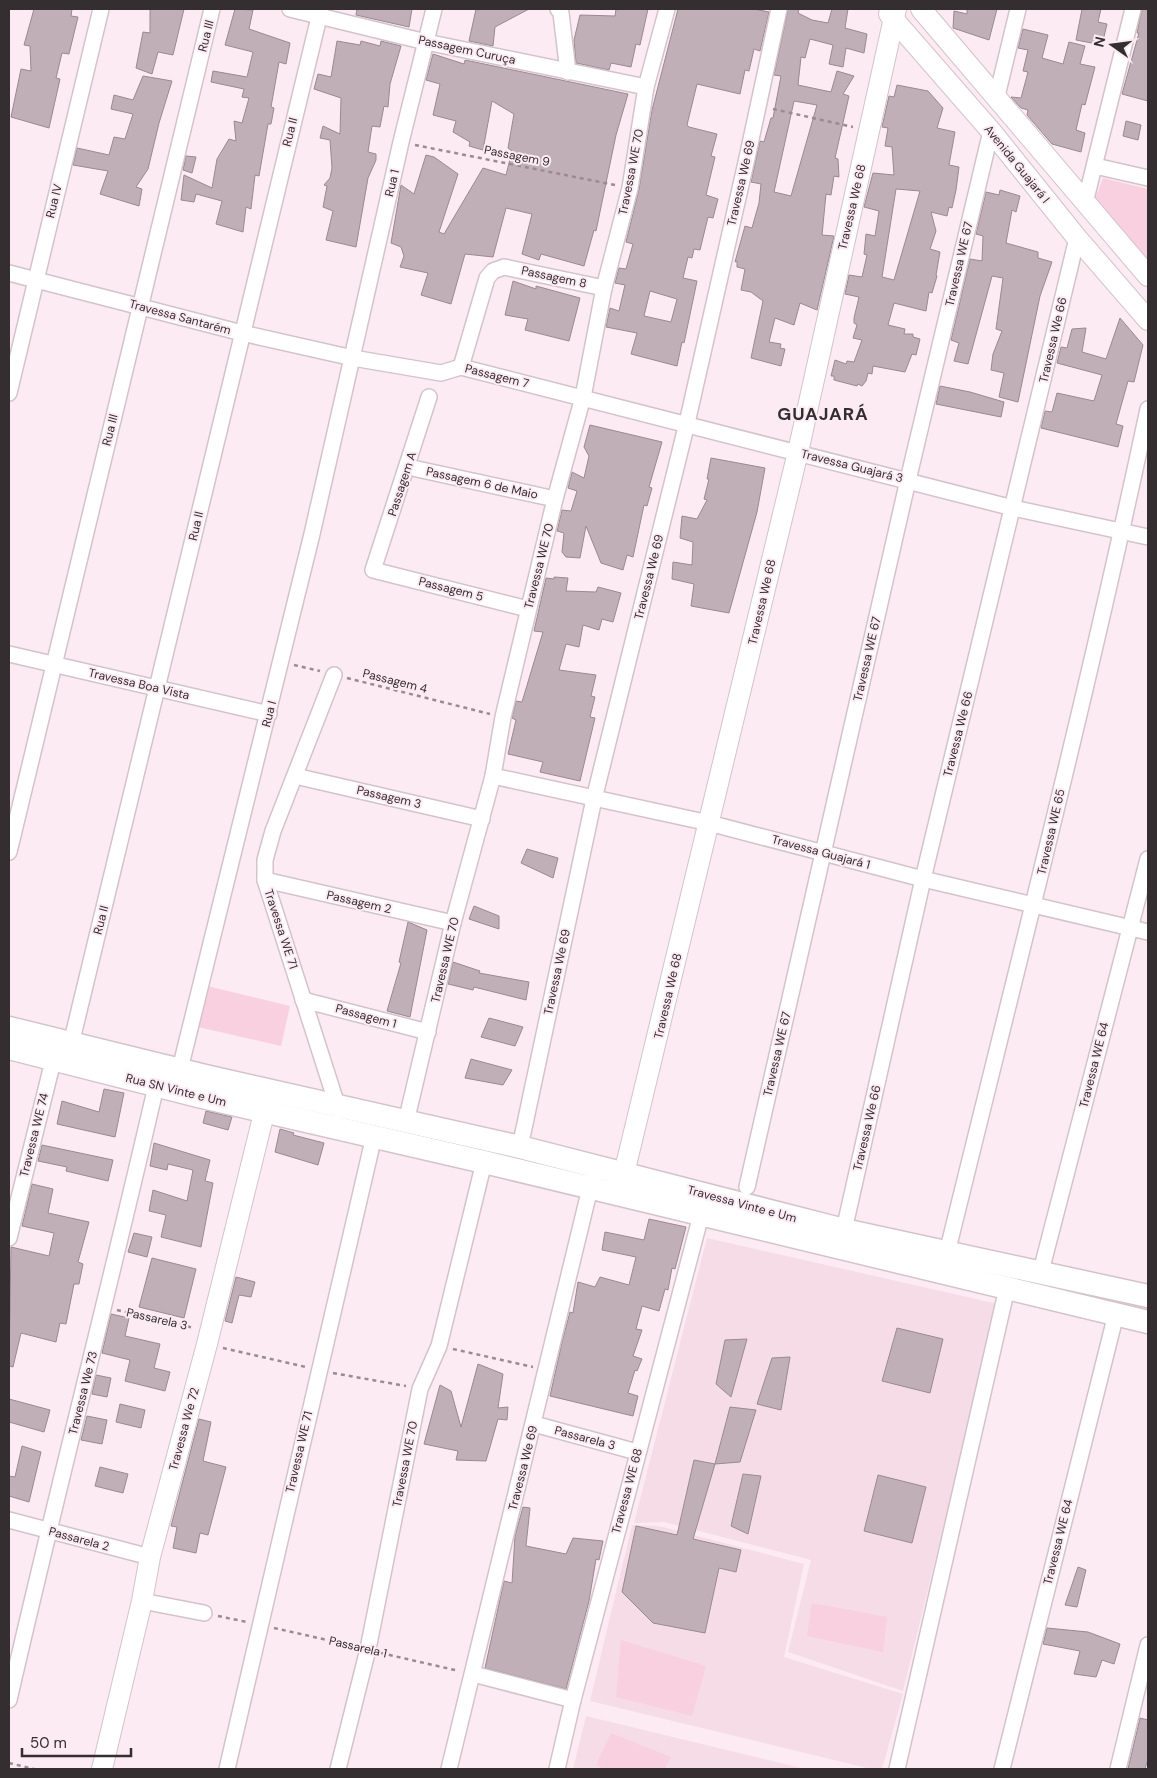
<svg xmlns="http://www.w3.org/2000/svg" width="1157" height="1778" viewBox="0 0 1157 1778" font-family="'DM Sans',sans-serif">
  <style>
    .built { fill: #f6dce6 }
    .green { fill: #f9d0e0 }
    .building { fill: #c0afb6; stroke: #9a8a90; fill-rule: evenodd }
    .lines { fill: none; stroke-linecap: round; stroke-linejoin: round }
    .street-casing { stroke: #d4c3ca; stroke-width: 18 }
    .secondary-casing { stroke: #d4c3ca; stroke-width: 22 }
    .primary-casing { stroke: #d4c3ca; stroke-width: 25 }
    .path { stroke: #988c91; stroke-width: 2.5; stroke-dasharray: 4 4; stroke-linecap: butt }
    .street { stroke: #fff; stroke-width: 15 }
    .secondary { stroke: #fff; stroke-width: 20 }
    .primary { stroke: #fff; stroke-width: 22 }
    .labels { text-anchor: middle; dominant-baseline: central; stroke-width: 4; stroke-linejoin: round; paint-order: stroke }
    .street-label { font-size: 12px; fill: #352e31; stroke: #fcebf2 }
    .district-label { font-size: 18px; font-weight: bold; letter-spacing: 1px; fill: #352e31; stroke: #fcebf2 }
  </style>
  <rect width="100%" height="100%" fill="#fcebf2"/>
  <g class="built">
    <polygon points="707,1238 998,1304 903,1691 788,1652 811,1560 664,1522 634,1523"/>
    <polygon points="632,1525 659,1526 804,1564 784,1657 903,1694 882,1769 871,1769 590,1701"/>
    <polygon points="586,1716 805,1769 573,1769"/>
  </g>
  <g class="green">
    <polygon points="1103,178 1148,189 1148,264 1094,202"/>
    <polygon points="207,986 290,1006 281,1046 198,1027"/>
    <polygon points="812,1603 887,1617 883,1652 807,1636"/>
    <polygon points="621,1640 706,1666 692,1716 616,1697"/>
    <polygon points="611,1733 671,1757 665,1769 605,1769 596,1765"/>
  </g>
  <g class="building">
    <polygon points="34,9 72,9 71,16 78,17 69,54 62,53 56,78 60,79 49,128 11,117 21,69 31,71 30,46 24,45"/>
    <polygon points="150,9 184,9 173,55 158,52 152,74 136,68 143,32 150,33"/>
    <polygon points="235,9 253,10 249,29 290,43 286,64 279,62 271,107 274,108 271,124 268,124 259,176 255,175 251,209 246,207 243,232 216,224 222,201 196,194 194,202 181,200 184,175 212,188 217,159 229,139 236,141 234,121 242,123 249,98 242,97 244,89 211,82 213,71 247,77 253,52 225,45"/>
    <polygon points="357,9 412,9 409,27 356,15"/>
    <polygon points="476,9 529,9 495,27 493,46 469,41"/>
    <polygon points="616,9 648,9 640,45 636,44 631,67 611,63 609,70 576,63 574,40 580,15 615,16"/>
    <path d="M 678,9 L 754,9 L 769,12 L 760,51 L 754,49 L 749,71 L 745,70 L 740,94 L 697,84 L 687,125 L 689,127 L 717,134 L 711,156 L 715,157 L 706,195 L 718,199 L 713,218 L 708,217 L 700,250 L 694,249 L 692,258 L 688,257 L 683,278 L 697,281 L 684,343 L 682,342 L 677,366 L 631,354 L 637,333 L 606,327 L 610,308 L 619,311 L 625,285 L 615,283 L 619,268 L 626,269 L 633,244 L 626,242 L 639,189 L 652,110 ZM 650,291 L 677,299 L 671,322 L 644,316 Z"/>
    <path d="M 788,9 L 799,9 L 798,13 L 812,20 L 828,23 L 832,9 L 848,9 L 845,28 L 867,34 L 864,53 L 846,48 L 843,67 L 829,64 L 833,45 L 810,39 L 805,58 L 801,57 L 798,85 L 831,92 L 837,71 L 854,76 L 843,94 L 849,96 L 835,158 L 838,159 L 839,177 L 834,176 L 831,195 L 826,194 L 822,235 L 834,236 L 817,310 L 800,303 L 794,325 L 775,318 L 769,342 L 781,344 L 780,348 L 785,349 L 781,366 L 751,358 L 763,301 L 751,292 L 741,290 L 745,269 L 737,267 L 737,261 L 735,262 L 745,226 L 752,228 L 759,203 L 761,184 L 751,182 L 760,141 L 764,142 L 771,118 L 773,118 L 781,76 L 774,75 ZM 794,101 L 817,105 L 791,196 L 774,192 Z"/>
    <polygon points="967,9 997,9 989,40 953,28 954,11 967,14"/>
    <polygon points="1082,9 1101,9 1098,22 1107,24 1102,45 1076,40"/>
    <polygon points="1142,9 1148,9 1148,101 1122,94 1139,33 1137,33"/>
    <polygon points="1023,29 1048,35 1042,58 1063,64 1069,42 1085,46 1080,64 1095,67 1085,105 1082,104 1076,130 1085,133 1081,152 1052,144 1027,115 1028,110 1021,108 1011,97 1021,98 1028,72 1023,71 1028,50 1018,48"/>
    <polygon points="337,41 360,45 361,41 380,46 381,41 401,46 390,84 388,107 384,106 380,127 372,126 368,152 376,154 376,160 368,178 356,247 326,240 333,211 323,207 327,186 324,185 330,178 332,168 330,140 320,138 323,126 340,134 341,98 314,89 318,74 331,77"/>
    <polygon points="433,54 464,64 465,60 628,94 616,135 596,231 594,230 584,266 541,254 539,260 522,254 532,214 506,208 493,257 465,254 451,304 421,295 428,273 400,267 404,256 401,247 391,243 401,185 414,194 426,155 434,157 458,174 439,232 444,234 483,168 506,175 512,151 508,148 514,114 492,101 483,150 469,146 470,142 453,132 456,121 433,115 440,84 426,80"/>
    <polygon points="143,76 172,81 159,123 148,169 136,187 142,189 139,206 100,194 108,171 73,165 77,148 109,155 114,137 125,139 133,114 111,109 114,95 133,100"/>
    <path d="M 897,85 L 928,91 L 943,108 L 937,128 L 955,132 L 949,165 L 959,167 L 956,190 L 952,208 L 949,207 L 947,216 L 931,212 L 936,231 L 930,249 L 940,252 L 936,275 L 937,276 L 932,293 L 929,292 L 926,311 L 894,303 L 888,325 L 905,329 L 904,334 L 913,334 L 913,337 L 920,339 L 916,355 L 912,354 L 905,372 L 873,366 L 872,374 L 868,373 L 866,381 L 862,386 L 858,384 L 857,386 L 834,380 L 834,376 L 831,376 L 835,360 L 846,364 L 847,361 L 854,362 L 862,340 L 853,338 L 857,325 L 854,323 L 854,318 L 859,297 L 845,294 L 849,275 L 862,277 L 867,255 L 864,254 L 866,234 L 875,236 L 879,211 L 864,207 L 873,173 L 894,175 L 892,147 L 885,146 L 888,128 L 882,127 L 889,96 L 894,97 ZM 896,189 L 920,191 L 894,280 L 882,277 Z"/>
    <polygon points="1126,121 1141,125 1138,140 1123,136"/>
    <polygon points="186,156 196,157 192,173 183,170"/>
    <polygon points="1000,190 1020,196 1016,212 1012,210 1006,243 1038,252 1038,258 1052,262 1040,296 1018,402 999,397 1004,373 991,370 993,354 1002,331 996,329 1003,278 992,276 968,364 954,361 959,343 951,340 970,259 982,261 983,236 976,234 986,192 999,195"/>
    <polygon points="513,281 536,289 536,286 580,298 569,341 525,330 528,319 505,315"/>
    <polygon points="1120,318 1143,345 1134,382 1128,381 1116,424 1123,426 1118,447 1041,428 1045,411 1052,412 1057,393 1094,401 1102,375 1057,363 1061,347 1067,348 1072,329 1086,328 1082,352 1106,359"/>
    <polygon points="940,386 970,392 1004,402 1001,417 936,404"/>
    <polygon points="590,425 662,442 649,487 652,488 647,506 644,505 633,557 627,555 623,570 601,563 586,526 580,558 566,557 562,552 564,533 557,531 562,510 571,511 577,491 568,488 572,472 584,478 589,456 584,447"/>
    <polygon points="711,458 765,468 757,512 729,613 691,606 694,584 672,579 673,562 692,565 693,542 680,538 682,516 697,519 707,500 704,499 709,479 707,479"/>
    <polygon points="554,577 568,578 566,591 596,592 598,587 621,593 613,622 602,619 599,630 583,625 579,647 566,644 559,670 596,675 591,696 595,697 590,717 595,718 580,781 540,772 543,762 508,754 516,720 512,718 516,701 522,702 543,632 534,631 546,578 554,579"/>
    <polygon points="527,849 558,858 553,878 521,863"/>
    <polygon points="474,906 499,916 499,929 469,919"/>
    <polygon points="408,922 427,930 410,1017 387,1011 401,963 399,962"/>
    <polygon points="453,962 480,971 479,973 529,982 526,1000 474,987 473,990 448,984"/>
    <polygon points="489,1018 523,1027 515,1046 481,1037"/>
    <polygon points="471,1059 512,1070 503,1085 465,1078"/>
    <polygon points="104,1089 124,1093 115,1137 57,1124 62,1101 99,1112"/>
    <polygon points="206,1111 232,1117 228,1130 203,1123"/>
    <polygon points="280,1129 294,1133 293,1135 324,1143 318,1165 275,1152"/>
    <polygon points="154,1143 210,1160 205,1181 213,1183 201,1247 161,1237 166,1215 149,1211 153,1190 187,1201 193,1170 168,1164 167,1170 150,1166"/>
    <polygon points="42,1145 113,1160 108,1181 66,1171 67,1167 38,1161"/>
    <polygon points="32,1184 53,1189 48,1213 89,1222 78,1262 83,1264 79,1284 74,1284 66,1324 60,1323 56,1342 21,1333 13,1367 9,1366 11,1247 49,1256 54,1233 22,1226"/>
    <polygon points="649,1219 686,1227 675,1269 672,1268 668,1290 665,1289 659,1311 642,1306 636,1329 642,1330 633,1356 642,1359 637,1371 635,1370 628,1393 638,1396 633,1416 550,1396 563,1338 570,1312 573,1313 578,1282 595,1287 600,1277 629,1285 636,1257 602,1250 605,1232 644,1240"/>
    <polygon points="134,1233 152,1237 147,1257 128,1252"/>
    <polygon points="152,1258 196,1269 184,1318 139,1307"/>
    <polygon points="236,1277 255,1282 251,1297 239,1295 232,1323 225,1321"/>
    <polygon points="111,1314 129,1318 125,1336 160,1344 154,1368 170,1372 165,1391 125,1381 130,1360 102,1353"/>
    <polygon points="897,1328 943,1339 930,1393 882,1381"/>
    <polygon points="747,1339 731,1397 716,1384 725,1340"/>
    <polygon points="790,1357 781,1410 757,1404 772,1358"/>
    <polygon points="478,1364 503,1374 498,1408 508,1407 507,1420 498,1419 486,1461 456,1460 458,1451 424,1444 440,1385 451,1391 461,1427"/>
    <polygon points="96,1375 111,1378 107,1397 92,1394"/>
    <polygon points="9,1399 50,1410 44,1432 9,1422"/>
    <polygon points="120,1404 145,1410 141,1428 116,1422"/>
    <polygon points="730,1407 756,1410 740,1462 715,1464"/>
    <polygon points="87,1416 107,1420 102,1444 81,1440"/>
    <polygon points="199,1419 211,1422 203,1461 226,1467 208,1535 200,1533 196,1553 173,1548 177,1527 171,1526"/>
    <polygon points="22,1446 41,1452 29,1502 9,1496 9,1476 15,1477"/>
    <polygon points="694,1460 715,1464 693,1539 741,1550 736,1572 719,1568 705,1633 653,1623 622,1592 636,1526 677,1535"/>
    <polygon points="100,1467 128,1474 123,1493 95,1486"/>
    <polygon points="743,1474 761,1476 748,1534 731,1526"/>
    <polygon points="878,1475 926,1487 912,1543 864,1531"/>
    <polygon points="523,1507 530,1508 526,1546 566,1554 573,1538 603,1541 599,1560 596,1559 589,1601 566,1689 485,1668 504,1581 512,1583 515,1536"/>
    <polygon points="1078,1567 1086,1570 1077,1607 1065,1605"/>
    <polygon points="1047,1628 1088,1632 1120,1644 1114,1664 1102,1660 1096,1677 1074,1674 1080,1651 1043,1644"/>
    <polygon points="1140,1718 1148,1720 1148,1759 1145,1769 1128,1769"/>
  </g>
  <g class="lines">
    <defs>
      <g id="street">
        <polyline points="290,9 426,42 646,87"/>
        <polyline points="558,9 561,13 568,72"/>
        <polyline points="997,96 1018,9"/>
        <polyline points="1095,166 1148,178"/>
        <polyline points="1085,203 1133,9"/>
        <polyline points="9,273 242,333 353,358 441,373 461,367 1013,508 1148,537"/>
        <polyline points="461,367 487,278 493,271 504,267 604,288"/>
        <polyline points="9,393 101,9"/>
        <polyline points="429,397 373,570 528,609"/>
        <polyline points="408,467 555,499"/>
        <polyline points="9,654 269,714"/>
        <polyline points="334,675 273,831 265,860 265,880 339,1111"/>
        <polyline points="295,776 482,819"/>
        <polyline points="493,776 709,823 923,879 1148,932"/>
        <polyline points="9,852 212,9"/>
        <polyline points="265,880 453,923"/>
        <polyline points="303,1000 428,1032"/>
        <polyline points="71,1044 321,9"/>
        <polyline points="180,1069 312,534 401,142 434,9"/>
        <polyline points="406,1122 453,923 493,776 503,717 555,499 583,397 604,288 630,188 646,87 667,9"/>
        <polyline points="520,1147 594,799 687,423 747,158 779,9"/>
        <polyline points="747,1187 908,480 991,131"/>
        <polyline points="844,1230 923,879 1077,238"/>
        <polyline points="9,1238 53,1061"/>
        <path d="M 947,1253 C 1016,972 1088,692 1148,409"/>
        <polyline points="1041,1271 1148,859"/>
        <polyline points="534,1424 637,1452"/>
        <polyline points="9,1520 150,1557"/>
        <polyline points="142,1601 204,1613"/>
        <polyline points="473,1674 573,1700"/>
        <path d="M 9,1700 C 56,1494 109,1291 156,1086"/>
        <polyline points="227,1769 374,1136"/>
        <polyline points="338,1769 368,1649 420,1389 439,1346 484,1162"/>
        <polyline points="449,1769 592,1180"/>
        <polyline points="557,1769 573,1700 701,1215"/>
        <polyline points="897,1769 1007,1288"/>
        <polyline points="1002,1769 1116,1314"/>
        <polyline points="1118,1769 1148,1645"/>
      </g>
      <g id="secondary">
        <polyline points="921,9 1148,276"/>
        <polyline points="889,14 991,131 1077,238 1148,320"/>
        <polyline points="620,1190 798,452 896,9"/>
        <polyline points="102,1769 142,1601 150,1557 207,1344 268,1097"/>
      </g>
      <g id="primary">
        <polyline points="9,1028 205,1076 520,1147 844,1230 1148,1296"/>
        <polyline points="9,1048 198,1096 484,1162 1148,1322"/>
      </g>
    </defs>
    <use href="#street" class="street-casing"/>
    <use href="#secondary" class="secondary-casing"/>
    <use href="#primary" class="primary-casing"/>
    <g class="path">
      <polyline points="773,109 853,127"/>
      <polyline points="415,145 615,185"/>
      <polyline points="294,665 320,671"/>
      <polyline points="347,678 490,714"/>
      <polyline points="117,1310 194,1328"/>
      <polyline points="223,1348 306,1367"/>
      <polyline points="453,1349 533,1367"/>
      <polyline points="333,1373 406,1386"/>
      <polyline points="218,1616 247,1622"/>
      <polyline points="274,1628 354,1646"/>
      <polyline points="381,1653 459,1671"/>
      <polyline points="9,1763 34,1769"/>
    </g>
    <use href="#street" class="street"/>
    <use href="#secondary" class="secondary"/>
    <use href="#primary" class="primary"/>
  </g>
  <g class="labels">
    <g class="street-label">
      <text transform="translate(206 36) rotate(-76)">Rua III</text>
      <text transform="translate(467 50) rotate(12)">Passagem Curuça</text>
      <text transform="translate(290 132) rotate(-76)">Rua II</text>
      <text transform="translate(517 156) rotate(11)">Passagem 9</text>
      <text transform="translate(1017 164) rotate(51)">Avenida Guajará I</text>
      <text transform="translate(631 172) rotate(-79)">Travessa WE 70</text>
      <text transform="translate(392 183) rotate(-77)">Rua 1</text>
      <text transform="translate(741 183) rotate(-77)">Travessa We 69</text>
      <text transform="translate(54 201) rotate(-76)">Rua IV</text>
      <text transform="translate(852 207) rotate(-77)">Travessa We 68</text>
      <text transform="translate(959 264) rotate(-77)">Travessa WE 67</text>
      <text transform="translate(554 277) rotate(12)">Passagem 8</text>
      <text transform="translate(180 317) rotate(15)">Travessa Santarém</text>
      <text transform="translate(1053 340) rotate(-77)">Travessa We 66</text>
      <text transform="translate(497 376) rotate(14)">Passagem 7</text>
      <text transform="translate(110 430) rotate(-76)">Rua III</text>
      <text transform="translate(852 466) rotate(14)">Travessa Guajará 3</text>
      <text transform="translate(482 483) rotate(12)">Passagem 6 de Maio</text>
      <text transform="translate(402 484) rotate(-72)">Passagem A</text>
      <text transform="translate(196 526) rotate(-77)">Rua II</text>
      <text transform="translate(539 566) rotate(-76)">Travessa WE 70</text>
      <text transform="translate(649 577) rotate(-76)">Travessa We 69</text>
      <text transform="translate(451 589) rotate(14)">Passagem 5</text>
      <text transform="translate(762 602) rotate(-77)">Travessa We 68</text>
      <text transform="translate(867 659) rotate(-77)">Travessa WE 67</text>
      <text transform="translate(395 681) rotate(14)">Passagem 4</text>
      <text transform="translate(139 684) rotate(13)">Travessa Boa Vista</text>
      <text transform="translate(269 714) rotate(-76)">Rua I</text>
      <text transform="translate(958 734) rotate(-76)">Travessa We 66</text>
      <text transform="translate(389 797) rotate(13)">Passagem 3</text>
      <text transform="translate(1051 832) rotate(-77)">Travessa WE 65</text>
      <text transform="translate(821 852) rotate(15)">Travessa Guajará 1</text>
      <text transform="translate(359 902) rotate(13)">Passagem 2</text>
      <text transform="translate(101 920) rotate(-76)">Rua II</text>
      <text transform="translate(281 929) rotate(72)">Travessa WE 71</text>
      <text transform="translate(445 960) rotate(-77)">Travessa WE 70</text>
      <text transform="translate(557 972) rotate(-78)">Travessa We 69</text>
      <text transform="translate(668 996) rotate(-77)">Travessa We 68</text>
      <text transform="translate(366 1016) rotate(15)">Passagem 1</text>
      <text transform="translate(777 1054) rotate(-77)">Travessa WE 67</text>
      <text transform="translate(1094 1065) rotate(-76)">Travessa WE 64</text>
      <text transform="translate(176 1090) rotate(14)">Rua SN Vinte e Um</text>
      <text transform="translate(867 1128) rotate(-77)">Travessa We 66</text>
      <text transform="translate(34 1135) rotate(-76)">Travessa WE 74</text>
      <text transform="translate(742 1204) rotate(15)">Travessa Vinte e Um</text>
      <text transform="translate(157 1319) rotate(13)">Passarela 3</text>
      <text transform="translate(83 1393) rotate(-76)">Travessa We 73</text>
      <text transform="translate(184 1429) rotate(-75)">Travessa We 72</text>
      <text transform="translate(585 1438) rotate(15)">Passarela 3</text>
      <text transform="translate(299 1452) rotate(-77)">Travessa WE 71</text>
      <text transform="translate(405 1464) rotate(-79)">Travessa WE 70</text>
      <text transform="translate(523 1468) rotate(-76)">Travessa We 69</text>
      <text transform="translate(627 1491) rotate(-75)">Travessa WE 68</text>
      <text transform="translate(79 1539) rotate(15)">Passarela 2</text>
      <text transform="translate(1058 1542) rotate(-76)">Travessa WE 64</text>
      <text transform="translate(358 1647) rotate(13)">Passarela 1</text>
    </g>
    <g class="district-label">
      <text x="823" y="414">GUAJARÁ</text>
    </g>
  </g>
  <rect width="1157" height="1778" fill="none" stroke="#352e31" stroke-width="20"/>
  <g transform="translate(1112 45) rotate(284)" stroke="#fcebf2" stroke-width="4" paint-order="stroke">
  <path d="M0-4L9 19L0 12L-9 19Z" fill="#352e31"/>
  <text y="-8" font-size="14" font-weight="bold" text-anchor="middle" fill="#352e31">N</text>
  </g>
  <path d="M22 1748v8h109v-8" fill="none" stroke="#352e31" stroke-width="2.5"/>
  <text x="30" y="1748" font-size="15" fill="#352e31" stroke="#fcebf2" stroke-width="4" paint-order="stroke">50 m</text>
</svg>
